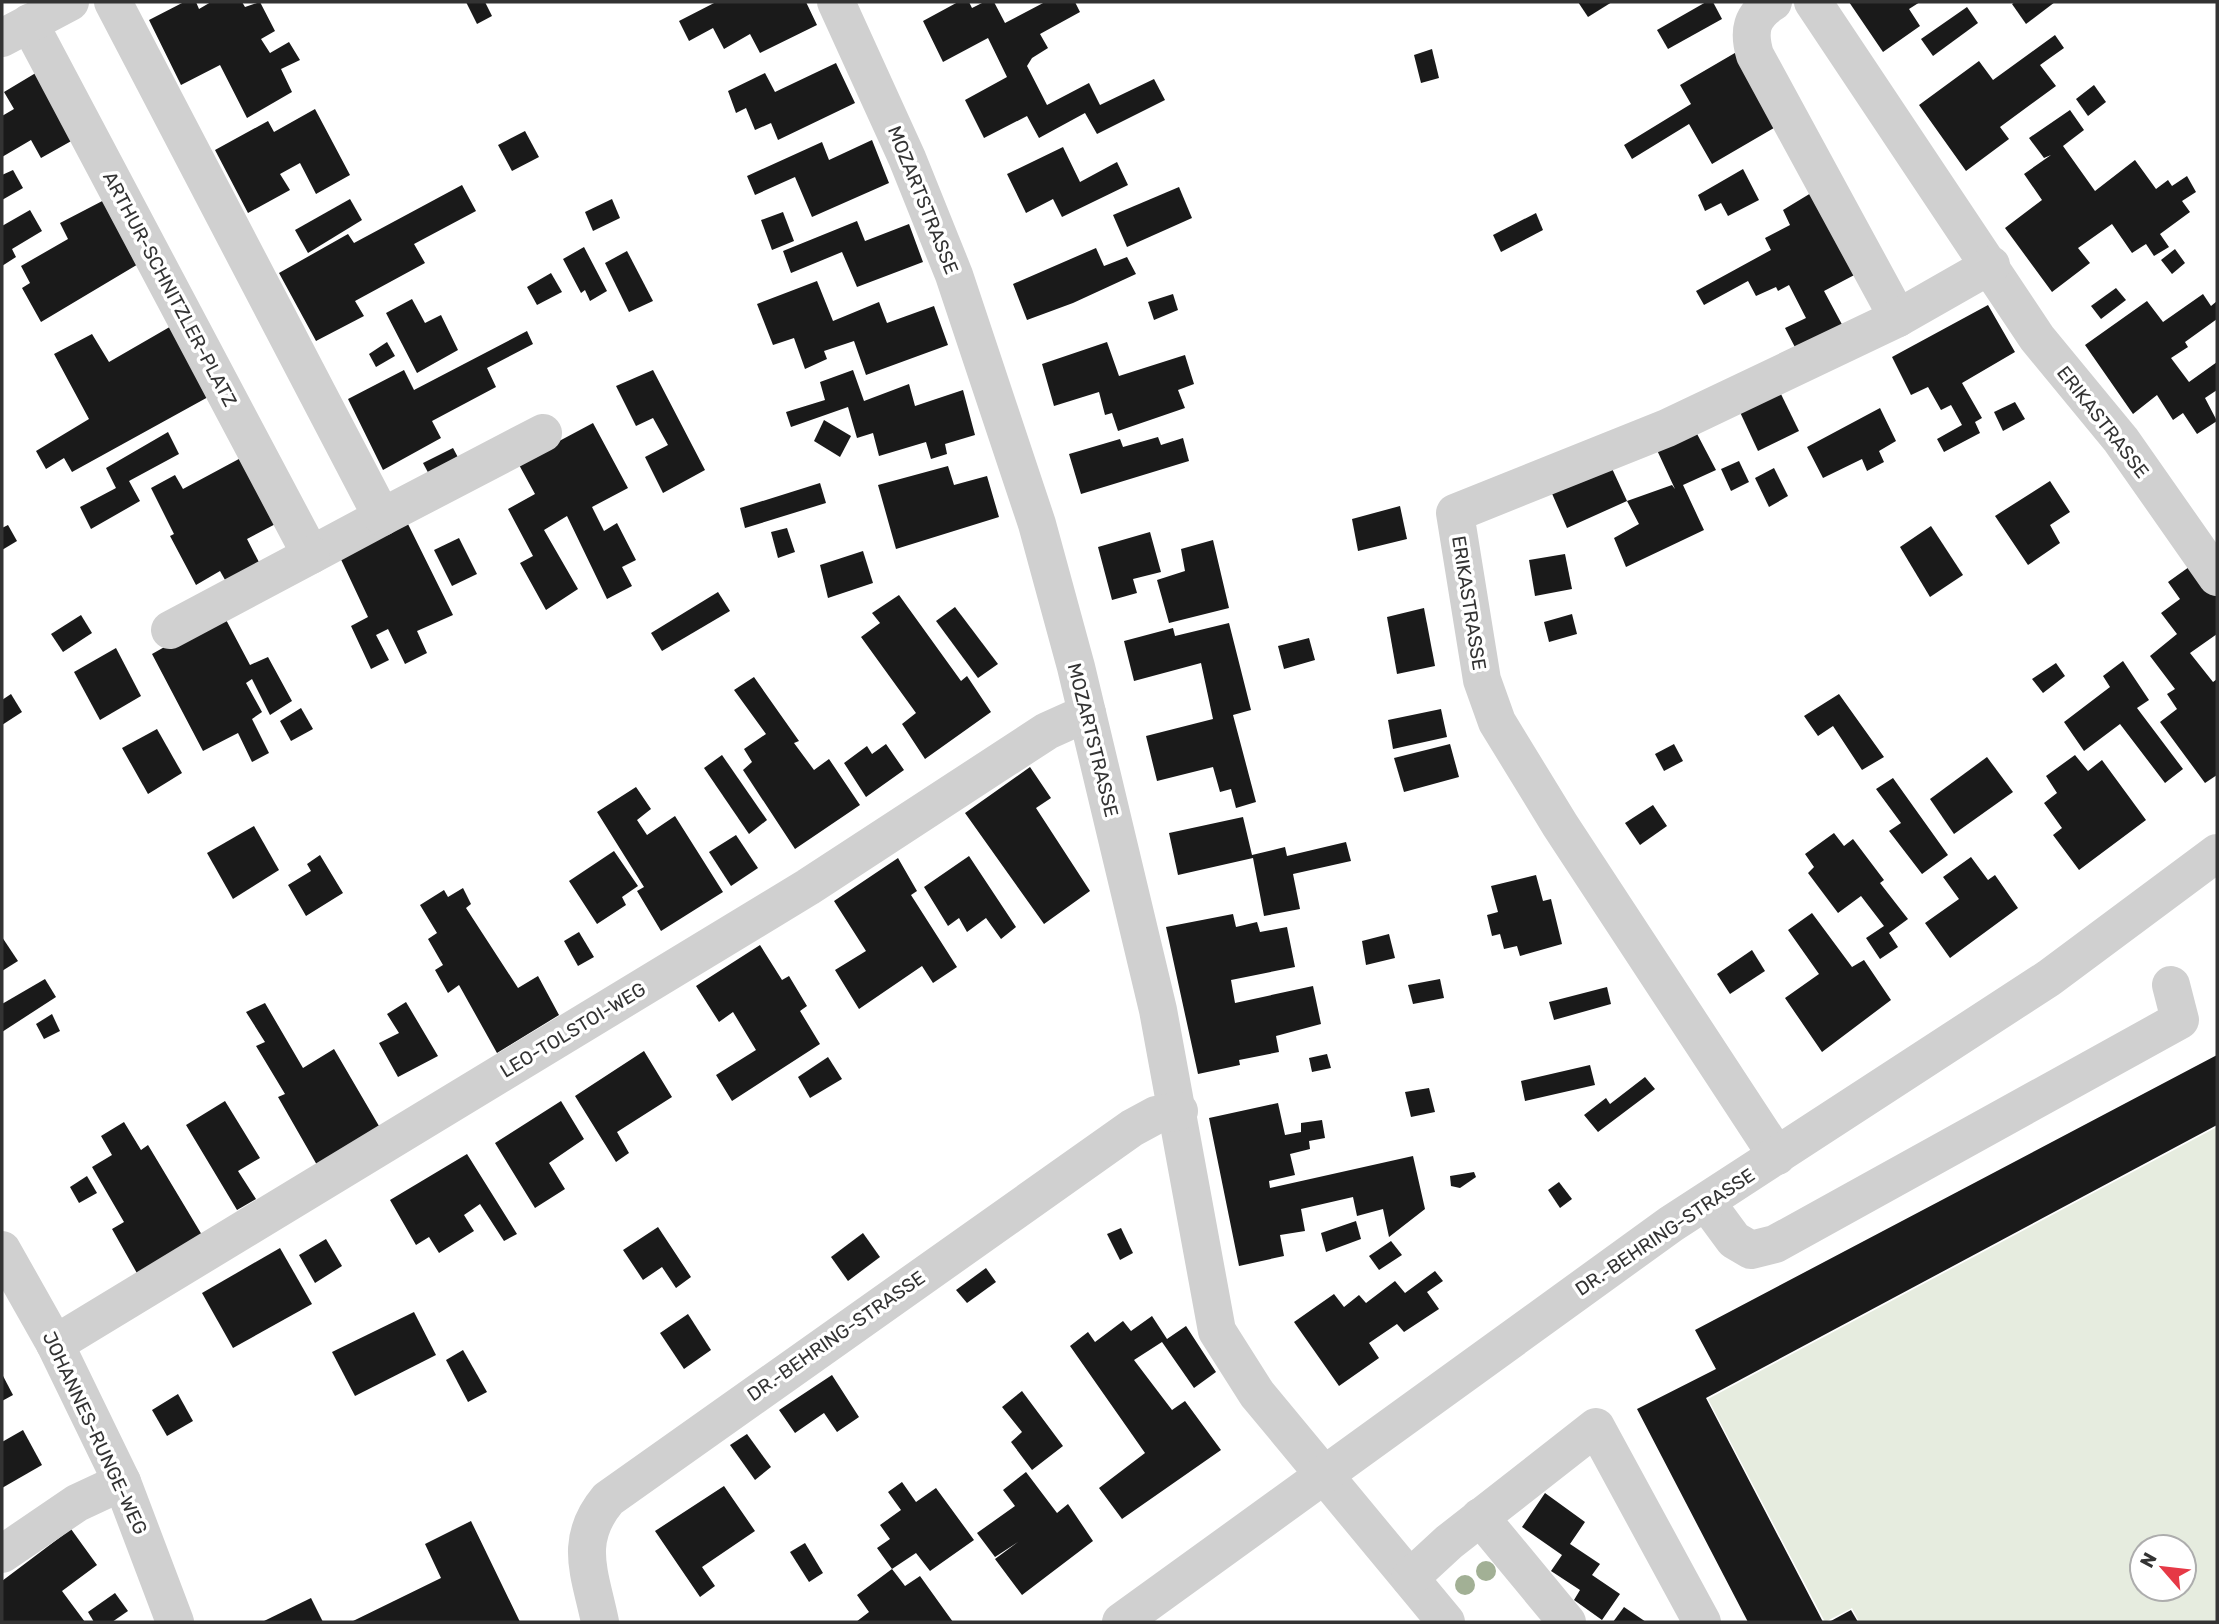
<svg xmlns="http://www.w3.org/2000/svg" width="2219" height="1624" viewBox="0 0 2219 1624" font-family="Rubik,sans-serif">
  <style>
    .green { fill: #e6ecdf; fill-rule: evenodd }
    .building { fill: #1a1a1a }
    .lines { fill: none; stroke-linecap: round; stroke-linejoin: round }
    .minor { stroke: #d0d0d0; stroke-width: 38 }
    .tree { fill: #a2b095 }
    .labels { text-anchor: middle; dominant-baseline: central; stroke-width: 7; stroke-linejoin: round; paint-order: stroke }
    .street-label { font-size: 19px; fill: #333; stroke: #fff }
  </style>
  <rect width="100%" height="100%" fill="#fff"/>
  <path class="green" d="M 2217,1127 L 2217,1622 L 1859,1622 L 1852,1608 L 1825,1622 L 1708,1399 ZM 2142,1547 L 2184,1547 L 2184,1589 L 2142,1589 Z"/>
  <g class="building">
    <polygon points="184,2 196,2 199,9 211,2 242,2 245,7 260,2 275,31 261,39 270,53 289,42 300,60 281,69 292,92 247,118 220,65 181,85 149,20"/>
    <polygon points="466,2 485,2 492,16 477,24"/>
    <polygon points="716,2 806,2 817,25 760,53 750,34 724,49 713,28 689,41 679,21"/>
    <polygon points="958,2 969,2 972,8 984,2 994,2 1005,23 1045,2 1075,2 1080,12 1040,34 1048,48 1032,58 1027,66 1047,105 1089,83 1100,105 1154,79 1165,100 1097,134 1085,113 1039,138 1027,116 984,138 965,100 1007,77 988,38 943,62 923,21"/>
    <polygon points="1578,2 1612,2 1588,17"/>
    <polygon points="1706,2 1713,2 1722,19 1668,49 1657,30"/>
    <polygon points="1849,2 1920,2 1909,9 1920,26 1883,52"/>
    <polygon points="2015,2 2055,2 2026,24 2012,4"/>
    <polygon points="1967,7 1978,23 1933,56 1921,39"/>
    <polygon points="2055,35 2064,48 2040,65 2056,86 2000,127 2009,139 1966,171 1919,105 1979,61 1993,80"/>
    <polygon points="1432,49 1439,78 1421,83 1414,55"/>
    <polygon points="1740,50 1779,125 1712,164 1689,124 1632,159 1624,145 1691,104 1680,85"/>
    <polygon points="836,63 855,103 778,140 771,123 755,130 746,108 736,113 728,91 765,73 775,92"/>
    <polygon points="44,68 82,135 41,158 31,140 2,157 2,116 14,109 4,92"/>
    <polygon points="2094,85 2106,102 2088,116 2076,99"/>
    <polygon points="315,109 350,175 316,194 300,163 280,174 290,190 248,213 215,150 268,121 274,132"/>
    <polygon points="2070,110 2084,130 2063,146 2095,191 2135,160 2156,189 2168,180 2172,186 2187,176 2196,192 2182,201 2190,212 2160,234 2169,247 2154,256 2146,244 2132,253 2112,224 2078,248 2090,263 2052,292 2005,228 2042,200 2024,174 2051,155 2044,158 2029,138"/>
    <polygon points="525,131 539,157 512,171 498,145"/>
    <polygon points="872,140 889,183 812,217 795,177 755,195 747,176 822,142 829,160"/>
    <polygon points="1063,147 1080,182 1117,162 1128,185 1062,217 1053,199 1026,213 1007,174"/>
    <polygon points="1743,169 1759,200 1728,216 1721,203 1705,211 1698,195"/>
    <polygon points="13,170 23,188 2,200 2,175"/>
    <polygon points="462,185 476,211 414,244 425,263 355,301 364,316 316,341 279,273 348,234 354,243"/>
    <polygon points="1179,187 1192,218 1127,247 1113,215"/>
    <polygon points="1816,190 1860,272 1824,291 1845,330 1798,353 1785,328 1806,318 1789,285 1778,291 1776,287 1756,296 1748,281 1704,305 1696,291 1771,250 1765,238 1790,225 1783,210"/>
    <polygon points="110,197 145,260 41,322 22,288 30,283 21,266 68,239 60,223"/>
    <polygon points="350,199 362,220 308,253 295,230"/>
    <polygon points="612,199 620,218 593,231 585,212"/>
    <polygon points="30,210 42,231 12,249 16,257 2,266 2,226"/>
    <polygon points="783,212 794,241 772,250 761,220"/>
    <polygon points="1536,213 1543,230 1501,252 1493,235"/>
    <polygon points="857,221 865,241 909,224 923,262 857,287 842,252 791,273 783,251"/>
    <polygon points="584,247 607,291 590,301 585,290 581,293 563,259"/>
    <polygon points="1096,248 1104,266 1127,257 1136,274 1073,303 1027,320 1013,284"/>
    <polygon points="2175,249 2185,263 2172,274 2161,260"/>
    <polygon points="627,251 653,301 629,312 605,263"/>
    <polygon points="551,273 562,292 537,305 527,287"/>
    <polygon points="817,281 833,321 879,302 887,323 934,306 948,345 866,375 854,341 824,351 827,359 805,369 794,338 773,345 757,304"/>
    <polygon points="2116,288 2126,300 2101,319 2091,306"/>
    <polygon points="1173,294 1178,310 1154,320 1148,302"/>
    <polygon points="2203,294 2211,306 2217,301 2217,319 2185,342 2188,347 2171,358 2189,382 2217,362 2217,390 2205,398 2217,421 2197,434 2183,413 2173,420 2157,395 2133,414 2085,345 2147,301 2163,322"/>
    <polygon points="412,299 425,323 441,315 458,350 417,373 386,313"/>
    <polygon points="1988,305 2015,352 1962,383 1982,418 1975,422 1980,433 1944,452 1937,439 1962,425 1951,405 1941,410 1928,387 1911,395 1892,357"/>
    <polygon points="180,321 219,391 72,472 64,458 46,469 36,451 89,419 54,354 92,334 109,362"/>
    <polygon points="527,331 533,344 487,368 496,387 432,421 441,438 383,470 348,399 404,370 414,390"/>
    <polygon points="387,342 395,356 376,367 369,354"/>
    <polygon points="1107,342 1119,376 1185,355 1194,384 1178,390 1185,408 1118,431 1112,413 1105,415 1099,392 1054,406 1042,364"/>
    <polygon points="653,370 705,470 663,493 645,457 668,445 653,418 636,426 616,386"/>
    <polygon points="853,370 864,401 909,384 915,406 963,390 975,435 945,444 947,454 931,459 926,442 879,456 873,433 857,438 848,407 791,427 786,412 825,400 820,382"/>
    <polygon points="1779,390 1799,431 1758,451 1739,410"/>
    <polygon points="2015,402 2025,419 2003,431 1994,412"/>
    <polygon points="1880,408 1896,441 1879,451 1884,462 1867,471 1862,459 1823,478 1807,447"/>
    <polygon points="824,420 851,436 840,457 814,441"/>
    <polygon points="593,423 628,488 592,507 604,531 617,523 636,560 622,567 632,586 607,599 567,516 544,530 578,589 546,610 520,563 533,556 508,509 535,494 518,463"/>
    <polygon points="1695,430 1716,470 1683,485 1704,530 1626,567 1614,538 1639,524 1627,501 1567,528 1550,489 1609,462 1627,501 1672,485 1675,489 1656,448"/>
    <polygon points="168,432 179,454 129,481 140,501 91,529 80,507 116,488 106,468"/>
    <polygon points="1158,437 1161,445 1183,438 1189,461 1081,494 1069,454 1120,439 1123,447"/>
    <polygon points="453,448 461,463 432,480 423,463"/>
    <polygon points="250,453 285,519 247,539 262,568 229,587 220,571 196,585 170,536 174,534 151,488 175,475 183,489"/>
    <polygon points="1739,461 1749,482 1731,491 1721,469"/>
    <polygon points="948,466 954,485 987,476 999,517 896,549 878,485"/>
    <polygon points="1774,468 1788,496 1769,507 1755,478"/>
    <polygon points="2050,481 2070,512 2050,525 2060,543 2028,565 1995,516"/>
    <polygon points="820,483 826,503 745,528 740,508"/>
    <polygon points="1400,506 1407,539 1358,551 1352,519"/>
    <polygon points="405,518 453,615 417,631 427,653 405,664 388,629 376,635 389,660 371,669 351,626 368,617 337,551"/>
    <polygon points="8,525 17,541 2,550 2,528"/>
    <polygon points="1931,526 1963,575 1930,597 1900,547"/>
    <polygon points="787,528 795,552 778,558 771,532"/>
    <polygon points="1150,532 1161,572 1133,579 1137,593 1112,600 1098,547"/>
    <polygon points="459,538 477,574 452,586 434,550"/>
    <polygon points="1213,540 1229,608 1169,623 1157,580 1185,571 1181,549"/>
    <polygon points="863,551 873,583 828,598 820,565"/>
    <polygon points="1565,554 1572,589 1535,596 1529,560"/>
    <polygon points="2196,562 2217,593 2217,634 2190,653 2213,682 2217,679 2217,775 2205,783 2160,722 2177,709 2167,694 2175,689 2150,656 2177,634 2161,613 2180,599 2168,582"/>
    <polygon points="718,592 730,611 662,651 651,633"/>
    <polygon points="899,595 961,681 967,676 991,712 925,759 902,724 916,713 861,637 880,623 872,613"/>
    <polygon points="955,607 998,664 978,678 936,621"/>
    <polygon points="1424,608 1435,666 1397,674 1387,617"/>
    <polygon points="223,614 250,665 268,657 292,701 270,715 252,679 246,683 262,712 252,719 269,753 252,762 238,733 203,751 152,654"/>
    <polygon points="1572,614 1577,634 1549,642 1544,622"/>
    <polygon points="81,615 92,633 63,652 51,634"/>
    <polygon points="1229,623 1251,710 1233,715 1256,802 1236,808 1231,789 1220,792 1213,767 1157,781 1146,736 1213,719 1201,663 1134,681 1124,641 1173,628 1175,636"/>
    <polygon points="1309,638 1315,660 1284,669 1278,646"/>
    <polygon points="116,648 141,696 100,720 74,672"/>
    <polygon points="2123,661 2149,700 2137,708 2183,769 2165,783 2120,724 2084,751 2064,722 2110,687 2103,676"/>
    <polygon points="2056,663 2065,676 2043,693 2032,679"/>
    <polygon points="754,677 799,741 794,743 814,770 829,759 860,805 795,849 743,770 752,762 744,749 766,734 734,690"/>
    <polygon points="11,694 22,712 2,725 2,700"/>
    <polygon points="1839,694 1884,757 1862,770 1833,726 1818,736 1804,716"/>
    <polygon points="301,708 313,729 291,741 280,721"/>
    <polygon points="1441,709 1447,737 1393,749 1388,720"/>
    <polygon points="157,729 182,773 148,794 122,748"/>
    <polygon points="886,744 904,770 866,797 844,763 867,746 872,754"/>
    <polygon points="1450,744 1459,777 1404,792 1394,758"/>
    <polygon points="1674,744 1683,761 1664,771 1655,754"/>
    <polygon points="722,755 767,820 749,834 704,768"/>
    <polygon points="2075,755 2088,771 2102,760 2146,820 2079,870 2053,835 2062,828 2044,803 2057,793 2046,776"/>
    <polygon points="1987,757 2013,792 1954,834 1930,799"/>
    <polygon points="1030,767 1051,798 1036,808 1090,891 1044,924 965,813"/>
    <polygon points="1893,778 1948,855 1922,874 1889,831 1901,823 1876,789"/>
    <polygon points="636,787 651,809 637,820 647,835 675,816 723,892 661,931 637,891 644,887 597,812"/>
    <polygon points="1653,805 1667,826 1640,845 1625,823"/>
    <polygon points="1243,817 1252,855 1285,847 1287,856 1346,842 1351,861 1293,874 1300,909 1264,916 1253,858 1178,875 1169,833"/>
    <polygon points="254,826 279,870 233,899 207,853"/>
    <polygon points="1834,833 1844,846 1853,839 1884,880 1880,883 1908,919 1889,933 1898,947 1880,959 1866,938 1884,926 1861,896 1838,913 1808,873 1814,867 1805,854"/>
    <polygon points="736,835 758,868 731,886 709,852"/>
    <polygon points="614,851 638,886 622,897 626,905 597,924 569,881"/>
    <polygon points="320,855 343,893 306,916 288,885 311,871 307,864"/>
    <polygon points="969,856 1016,927 1001,939 986,918 967,932 959,918 948,926 924,887"/>
    <polygon points="1971,857 1988,880 1995,875 2018,908 1950,958 1925,923 1959,899 1943,877"/>
    <polygon points="898,858 917,891 911,895 957,967 933,983 922,966 859,1009 835,970 866,951 834,901"/>
    <polygon points="1536,875 1543,901 1551,899 1562,944 1520,956 1517,946 1504,949 1500,934 1492,936 1487,915 1498,912 1491,886"/>
    <polygon points="463,888 471,904 466,908 518,988 538,976 559,1015 497,1053 459,985 448,993 435,970 443,965 428,939 437,933 420,905 444,890 448,897"/>
    <polygon points="1812,913 1852,967 1864,960 1891,1000 1822,1052 1785,998 1819,974 1788,930"/>
    <polygon points="1233,914 1236,927 1257,922 1260,932 1287,927 1295,967 1231,980 1235,1003 1313,986 1321,1024 1276,1036 1279,1052 1239,1060 1240,1065 1198,1074 1166,927"/>
    <polygon points="579,932 594,957 578,966 564,941"/>
    <polygon points="1389,934 1395,958 1366,965 1362,941"/>
    <polygon points="2,937 18,961 2,971"/>
    <polygon points="760,945 782,980 789,976 807,1006 800,1011 820,1044 732,1101 716,1075 756,1050 733,1012 719,1022 696,986"/>
    <polygon points="1752,950 1765,971 1730,994 1717,974"/>
    <polygon points="45,979 56,997 2,1032 2,1004"/>
    <polygon points="1440,979 1444,998 1413,1004 1408,985"/>
    <polygon points="1607,987 1611,1004 1554,1020 1549,1002"/>
    <polygon points="406,1002 438,1056 398,1077 379,1043 399,1033 387,1014"/>
    <polygon points="265,1003 303,1068 334,1049 379,1126 317,1165 278,1097 285,1094 256,1046 265,1042 246,1012"/>
    <polygon points="52,1014 60,1031 44,1039 36,1024"/>
    <polygon points="644,1051 672,1097 617,1132 629,1153 616,1162 575,1096"/>
    <polygon points="1327,1054 1331,1068 1312,1072 1309,1058"/>
    <polygon points="2217,1055 2217,1125 1706,1398 1823,1622 1748,1622 1637,1409 1716,1369 1695,1330"/>
    <polygon points="828,1057 842,1079 810,1098 798,1077"/>
    <polygon points="1590,1065 1595,1085 1525,1101 1521,1081"/>
    <polygon points="1645,1077 1655,1089 1598,1132 1584,1115 1606,1098 1610,1104"/>
    <polygon points="1429,1088 1435,1112 1411,1117 1405,1092"/>
    <polygon points="225,1101 260,1158 238,1171 256,1199 237,1210 186,1125"/>
    <polygon points="561,1101 584,1139 549,1163 565,1189 535,1208 495,1143"/>
    <polygon points="1278,1103 1285,1135 1301,1132 1301,1123 1322,1120 1325,1138 1309,1141 1310,1149 1290,1154 1295,1175 1269,1181 1270,1188 1413,1156 1425,1209 1389,1237 1383,1209 1357,1216 1353,1197 1301,1209 1305,1231 1280,1235 1284,1256 1239,1266 1209,1118"/>
    <polygon points="124,1122 141,1150 148,1145 202,1235 138,1275 112,1229 124,1222 92,1167 112,1155 101,1136"/>
    <polygon points="467,1154 517,1234 504,1241 480,1204 464,1215 474,1231 439,1253 429,1237 416,1245 390,1200"/>
    <polygon points="1474,1172 1476,1177 1460,1188 1451,1186 1450,1176"/>
    <polygon points="87,1176 97,1193 79,1203 70,1187"/>
    <polygon points="1559,1182 1572,1199 1560,1208 1548,1190"/>
    <polygon points="1356,1221 1361,1239 1326,1252 1321,1233"/>
    <polygon points="658,1227 691,1277 676,1288 662,1267 643,1280 623,1250"/>
    <polygon points="1121,1228 1133,1253 1120,1260 1107,1234"/>
    <polygon points="863,1233 880,1257 848,1281 831,1257"/>
    <polygon points="326,1239 342,1266 315,1283 299,1255"/>
    <polygon points="1391,1241 1402,1255 1379,1270 1369,1256"/>
    <polygon points="280,1248 312,1304 233,1348 202,1293"/>
    <polygon points="986,1268 996,1282 967,1303 956,1290"/>
    <polygon points="1435,1271 1443,1281 1427,1292 1439,1309 1404,1332 1397,1324 1369,1343 1379,1358 1339,1386 1294,1322 1334,1294 1344,1307 1359,1295 1366,1303 1395,1281 1405,1293"/>
    <polygon points="414,1312 436,1355 355,1396 332,1352"/>
    <polygon points="688,1314 711,1350 684,1369 660,1333"/>
    <polygon points="1152,1316 1167,1339 1186,1326 1216,1372 1194,1388 1162,1342 1134,1360 1172,1410 1185,1401 1221,1450 1122,1519 1099,1488 1145,1453 1070,1346 1088,1332 1095,1342 1123,1321 1131,1331"/>
    <polygon points="463,1350 487,1392 468,1402 446,1360"/>
    <polygon points="2,1374 13,1395 2,1401"/>
    <polygon points="832,1375 859,1417 837,1432 824,1413 795,1433 779,1410"/>
    <polygon points="1022,1391 1063,1446 1032,1470 1011,1442 1022,1432 1002,1407"/>
    <polygon points="178,1394 193,1421 167,1436 152,1410"/>
    <polygon points="23,1430 42,1465 2,1488 2,1442"/>
    <polygon points="747,1434 771,1467 755,1480 730,1445"/>
    <polygon points="1026,1472 1057,1513 1068,1504 1093,1541 1022,1595 995,1559 1018,1542 995,1557 977,1533 1015,1506 1003,1490"/>
    <polygon points="902,1482 916,1502 936,1488 974,1540 930,1571 916,1553 892,1569 905,1586 920,1576 953,1622 856,1622 869,1612 857,1595 892,1569 877,1548 890,1539 880,1525 901,1510 888,1492"/>
    <polygon points="724,1486 755,1531 702,1567 715,1586 700,1597 655,1531"/>
    <polygon points="1545,1493 1585,1522 1570,1544 1600,1564 1592,1575 1620,1594 1602,1620 1574,1600 1580,1590 1551,1571 1562,1555 1522,1527"/>
    <polygon points="471,1521 520,1622 351,1622 441,1578 425,1544"/>
    <polygon points="71,1529 97,1565 62,1591 85,1622 2,1622 2,1581"/>
    <polygon points="805,1543 823,1573 809,1582 790,1552"/>
    <polygon points="115,1593 128,1611 112,1622 94,1622 88,1612"/>
    <polygon points="311,1598 323,1622 262,1622"/>
    <polygon points="1624,1607 1646,1622 1613,1622"/>
    <polygon points="1851,1610 1858,1622 1829,1622"/>
  </g>
  <g class="lines">
    <g class="minor">
      <polyline points="836,2 907,158 954,275 1037,524 1076,667 1158,1010 1217,1331 1257,1394 1446,1622"/>
      <path d="M 1773,2 C 1751,16 1748,31 1755,55 L 1898,318"/>
      <polyline points="1813,2 2037,338 2121,440 2217,577"/>
      <polyline points="29,23 311,555 382,517 113,2"/>
      <polyline points="2,38 70,2"/>
      <polyline points="382,517 543,433"/>
      <polyline points="170,630 311,555"/>
      <polyline points="1777,1156 1560,825 1497,722 1482,680 1455,513 1667,428 1898,318 1991,265"/>
      <polyline points="1706,1202 1734,1240 1751,1250 1775,1244 2180,1020 2171,985"/>
      <polyline points="2,1250 55,1344 122,1482 175,1622"/>
      <polyline points="55,1344 808,887 1047,731 1087,713"/>
      <polyline points="1480,1517 1567,1622"/>
      <polyline points="2,1554 77,1503 122,1482"/>
      <polyline points="1410,1578 1449,1542 1596,1427 1702,1622"/>
      <path d="M 600,1622 C 590,1573 573,1541 608,1499 L 1132,1128 L 1156,1115 L 1179,1111"/>
      <polyline points="1121,1622 1671,1224 2049,978 2217,853"/>
    </g>
  </g>
  <g class="tree">
    <circle cx="1486" cy="1571" r="10"/>
    <circle cx="1465" cy="1585" r="10"/>
  </g>
  <g class="labels">
    <g class="street-label">
      <text transform="translate(923 200) rotate(68)">MOZARTSTRASSE</text>
      <text transform="translate(170 289) rotate(62)">ARTHUR-SCHNITZLER-PLATZ</text>
      <text transform="translate(2103 422) rotate(52)">ERIKASTRASSE</text>
      <text transform="translate(1469 603) rotate(81)">ERIKASTRASSE</text>
      <text transform="translate(1093 740) rotate(76)">MOZARTSTRASSE</text>
      <text transform="translate(573 1030) rotate(-31)">LEO-TOLSTOI-WEG</text>
      <text transform="translate(1665 1232) rotate(-34)">DR.-BEHRING-STRASSE</text>
      <text transform="translate(836 1336) rotate(-35)">DR.-BEHRING-STRASSE</text>
      <text transform="translate(95 1433) rotate(65)">JOHANNES-RUNGE-WEG</text>
    </g>
  </g>
  <rect width="2219" height="1624" fill="none" stroke="#333333" stroke-width="7"/>
  <g transform="translate(2163 1568) rotate(298)"><circle r="33" fill="#ffffff" stroke="#adadad" stroke-width="2"/>
  <path d="M0-5L12 26L0 18L-12 26Z" fill="#e63946"/>
  <text y="-10" font-size="19" font-weight="bold" text-anchor="middle" fill="#333333">N</text>
  </g>
</svg>
